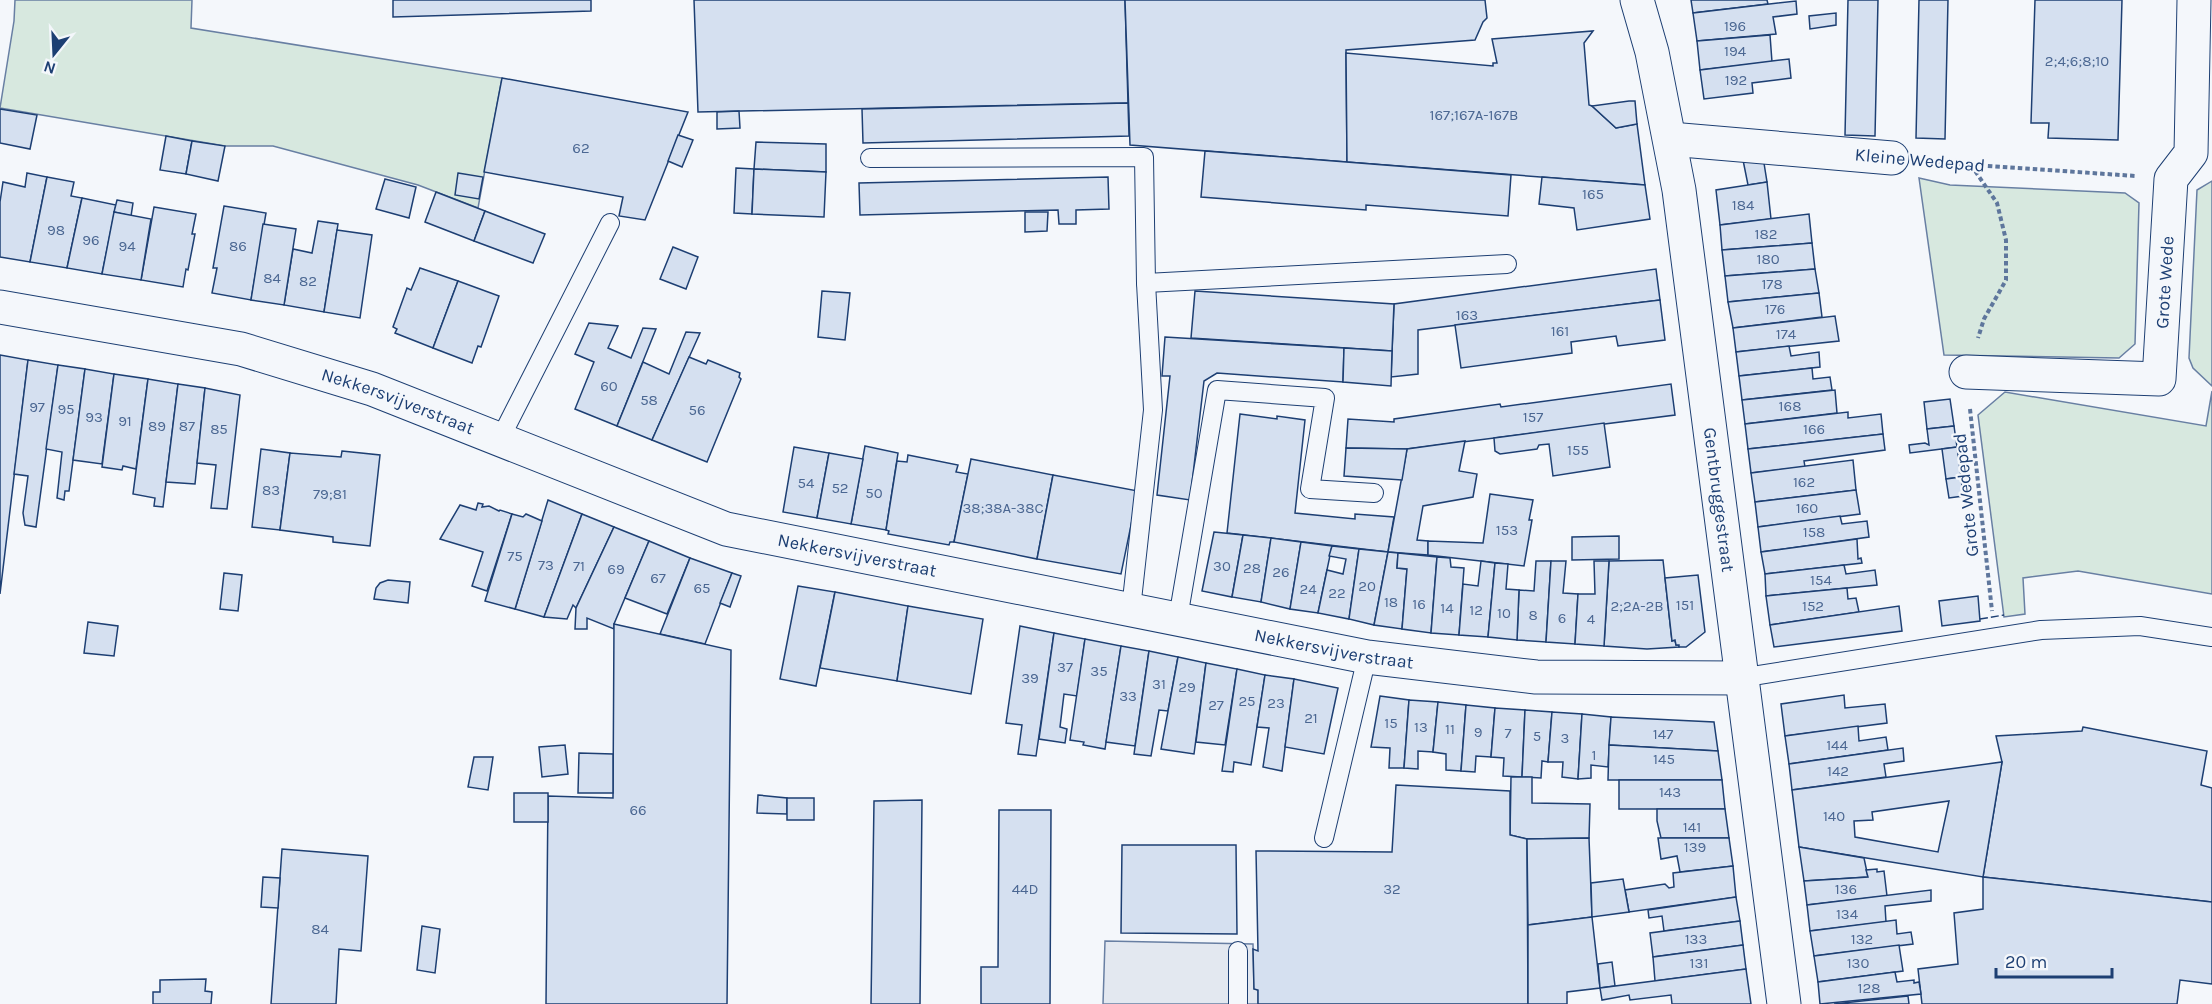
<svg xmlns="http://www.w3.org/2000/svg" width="2212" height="1004" viewBox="0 0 2212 1004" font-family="Karla,sans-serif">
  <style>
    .green { fill: #d7e8df; stroke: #687fa3; stroke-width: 1.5 }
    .parking { fill: #e3e8f0; stroke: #687fa3; stroke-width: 1.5 }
    .building { fill: #d5e0f0; stroke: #1d3f73; stroke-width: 1.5; fill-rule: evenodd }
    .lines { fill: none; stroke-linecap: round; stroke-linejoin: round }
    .service-casing { stroke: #1d3f73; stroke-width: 20 }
    .minor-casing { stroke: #1d3f73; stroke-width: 35 }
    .tertiary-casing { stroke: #1d3f73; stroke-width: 35 }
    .path { stroke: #5e769c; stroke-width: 4; stroke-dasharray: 4.5 3; stroke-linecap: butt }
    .service { stroke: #f4f7fb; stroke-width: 18 }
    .minor { stroke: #f4f7fb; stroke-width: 33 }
    .tertiary { stroke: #f4f7fb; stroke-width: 33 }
    .fence { stroke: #1d3f73; stroke-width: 1.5; stroke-dasharray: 8 3; stroke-linecap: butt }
    .labels { text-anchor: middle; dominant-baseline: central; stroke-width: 4.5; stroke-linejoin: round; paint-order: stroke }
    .number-label { font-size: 15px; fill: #4b6792 }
    .street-label { font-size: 18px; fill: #1d3f73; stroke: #f4f7fb }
  </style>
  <rect width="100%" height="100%" fill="#f4f7fb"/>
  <g class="green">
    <polygon points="15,0 192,0 191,28 502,78 478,208 418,185 273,146 225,146 0,108 14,21"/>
    <polygon points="1919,178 1950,185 2125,193 2139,203 2135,344 2119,358 1944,355"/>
    <polygon points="2212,181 2212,386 2193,368 2189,358 2197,190"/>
    <polygon points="2212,391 2212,594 2078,571 2023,578 2025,614 2004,617 1978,415 2005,392 2206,426"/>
  </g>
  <polygon class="parking" points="1105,941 1253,944 1254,989 1258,990 1258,1004 1103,1004"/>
  <g class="building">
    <polygon points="393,0 591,0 591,11 393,17"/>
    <polygon points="694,0 1125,0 1128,103 698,112"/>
    <polygon points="1125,0 1485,0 1487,18 1483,22 1475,40 1346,50 1347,162 1130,145"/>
    <polygon points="1691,0 1767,0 1768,4 1693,13"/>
    <polygon points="1848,0 1878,0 1875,136 1845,135"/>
    <polygon points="1919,0 1948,0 1945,139 1916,138"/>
    <polygon points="2035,0 2122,0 2118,140 2048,138 2049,123 2031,123"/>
    <polygon points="1796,1 1797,14 1773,17 1776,34 1697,41 1693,13"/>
    <polygon points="1836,13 1836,25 1810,29 1809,16"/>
    <polygon points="1593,31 1584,43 1589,105 1592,106 1616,128 1637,124 1645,185 1347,162 1346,53 1493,66 1493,63 1497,63 1492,39"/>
    <polygon points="1770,35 1772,62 1700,70 1697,41"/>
    <polygon points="1789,59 1791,78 1752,83 1753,93 1704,99 1700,70"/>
    <polygon points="502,78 688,112 645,220 619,216 623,197 484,172"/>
    <polygon points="1629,101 1635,101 1637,124 1616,128 1592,106"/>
    <polygon points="1128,103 1129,136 863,143 862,109"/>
    <polygon points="0,109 37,115 30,149 0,143"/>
    <polygon points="739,111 740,128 717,129 717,112"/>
    <polygon points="678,135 693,140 682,167 668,161"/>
    <polygon points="166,136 192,141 186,174 160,170"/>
    <polygon points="192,141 225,146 218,181 186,174"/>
    <polygon points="756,142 826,144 826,172 754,169"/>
    <polygon points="1205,151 1511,175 1508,216 1366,205 1366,210 1201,197"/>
    <polygon points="1763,157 1767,182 1748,185 1743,160"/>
    <polygon points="736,168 754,169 752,214 734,213"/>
    <polygon points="754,169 826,172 824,217 752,214"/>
    <polygon points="27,173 47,177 30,262 0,257 0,202 3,182 25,187"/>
    <polygon points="458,173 483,177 479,199 455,195"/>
    <polygon points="47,177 74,182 71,196 82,198 67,268 30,262"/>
    <polygon points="1108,177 1109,209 1076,210 1076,224 1059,224 1058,210 860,215 859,183"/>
    <polygon points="1542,177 1645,185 1650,219 1577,230 1574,208 1539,204"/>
    <polygon points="385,179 416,187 409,218 376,209"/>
    <polygon points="1767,182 1771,219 1720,225 1716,190"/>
    <polygon points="436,192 485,211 474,241 425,222"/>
    <polygon points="82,198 116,205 102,274 67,268"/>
    <polygon points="117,200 133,203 131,216 114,212"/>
    <polygon points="224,206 266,213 251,300 212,293 217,268 213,268"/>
    <polygon points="154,207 196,214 192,234 195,234 188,270 186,269 183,287 141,280"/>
    <polygon points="485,211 545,234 533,263 474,241"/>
    <polygon points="114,212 151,219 141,280 102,274"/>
    <polygon points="1025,212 1048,212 1047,231 1025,232"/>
    <polygon points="1809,214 1812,243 1722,250 1720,225"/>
    <polygon points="318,221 338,224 324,312 284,305 293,249 312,253"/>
    <polygon points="263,224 296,229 284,305 251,300"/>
    <polygon points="337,230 372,235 360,318 324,312"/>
    <polygon points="1812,243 1815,269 1725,276 1722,250"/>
    <polygon points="673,247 698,257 686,289 660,279"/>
    <polygon points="420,268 458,281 433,348 395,333 397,329 393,327 407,288 411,290"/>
    <polygon points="1656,269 1660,300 1418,330 1418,374 1391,377 1394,304"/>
    <polygon points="1815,269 1819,293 1728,302 1725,276"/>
    <polygon points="458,281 499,296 481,347 478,346 472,363 433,348"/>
    <polygon points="822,291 850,293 845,340 818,337"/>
    <polygon points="1195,291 1394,304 1392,351 1191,338"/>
    <polygon points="1819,293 1822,317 1733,328 1728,302"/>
    <polygon points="1660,300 1665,340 1618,346 1616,336 1571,342 1572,353 1461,368 1455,325"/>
    <polygon points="1835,316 1839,341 1736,352 1733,328"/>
    <polygon points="589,323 618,326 608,348 631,358 643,328 656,329 617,426 575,409 594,362 575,354"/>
    <polygon points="686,332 700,333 652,440 617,426 643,362 669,374"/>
    <polygon points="1165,337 1344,348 1343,382 1217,373 1204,381 1190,500 1157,495 1170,376 1162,376"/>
    <polygon points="1789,346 1791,356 1819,352 1820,367 1739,376 1736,352"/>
    <polygon points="1344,348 1392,351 1391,386 1343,382"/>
    <polygon points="0,355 28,360 0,594"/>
    <polygon points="689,357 706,364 708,360 740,373 739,377 741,379 707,462 652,440"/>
    <polygon points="28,360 58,365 36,527 25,525 23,513 28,476 14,474"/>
    <polygon points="58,365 85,369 69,491 65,491 64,500 57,498 62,452 46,449"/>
    <polygon points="1812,368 1813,379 1830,377 1832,390 1742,400 1739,376"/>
    <polygon points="85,369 114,374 102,464 73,460"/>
    <polygon points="114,374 148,379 136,469 123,466 122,470 102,467"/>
    <polygon points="148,379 178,384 163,507 154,506 155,498 133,494"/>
    <polygon points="178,384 205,388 195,484 166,482"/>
    <polygon points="1671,384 1675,415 1407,449 1346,448 1348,419 1394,422 1394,419 1500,404 1501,407"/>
    <polygon points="205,388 240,395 227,509 211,508 216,465 197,463"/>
    <polygon points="1835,390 1837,413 1745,424 1742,400"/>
    <polygon points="1950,399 1954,426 1927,429 1924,402"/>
    <polygon points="1848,412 1848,418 1881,414 1883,434 1748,449 1745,424"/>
    <polygon points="1240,414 1277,419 1277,416 1305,420 1295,513 1355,519 1355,514 1394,517 1388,552 1227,533"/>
    <polygon points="1604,423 1610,467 1553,476 1549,444 1539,445 1537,449 1500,454 1495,451 1494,438"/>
    <polygon points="1954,426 1957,447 1910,453 1909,445 1925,443 1929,445 1927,429"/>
    <polygon points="1883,434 1885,450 1804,461 1805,467 1751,473 1748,449"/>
    <polygon points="1465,441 1459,471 1477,474 1473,497 1423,506 1417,540 1428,541 1428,555 1388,552 1407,449"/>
    <polygon points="865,446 898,453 886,530 851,524"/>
    <polygon points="794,447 829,453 817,518 783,512"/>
    <polygon points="1957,447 1961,477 1946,479 1942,449"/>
    <polygon points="1346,448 1407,449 1402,480 1344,476"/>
    <polygon points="261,449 290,453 280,530 252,527"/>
    <polygon points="342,451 380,455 370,546 333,542 333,537 280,530 290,453 341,457"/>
    <polygon points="829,453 863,459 851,524 817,518"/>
    <polygon points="908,455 958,465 956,472 968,474 954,542 950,542 949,545 888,534 889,531 886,530 897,461 907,462"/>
    <polygon points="971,459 1053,475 1037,559 954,542"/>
    <polygon points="1853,460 1856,490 1755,502 1751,473"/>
    <polygon points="1053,475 1138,491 1121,574 1037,559"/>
    <polygon points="1961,477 1963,496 1949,498 1946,479"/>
    <polygon points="1856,490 1860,514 1758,527 1755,502"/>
    <polygon points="1490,494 1533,500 1529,520 1532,520 1524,566 1428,555 1428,541 1483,543"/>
    <polygon points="548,500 582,514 544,617 515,609"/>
    <polygon points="478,503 483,504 482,507 489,506 499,511 500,510 512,514 487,591 472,586 483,552 440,539 460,505 476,510"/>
    <polygon points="512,514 523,517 526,514 542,521 515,609 485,601"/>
    <polygon points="582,514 614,527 576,608 573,605 567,619 544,617"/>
    <polygon points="1840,516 1842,524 1867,521 1869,537 1761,552 1758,527"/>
    <polygon points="614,527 649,541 614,624 614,629 587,618 587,629 575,629 576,608"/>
    <polygon points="1214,532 1243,535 1232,597 1202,591"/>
    <polygon points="1243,535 1271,538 1261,602 1232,597"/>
    <polygon points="1619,536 1619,559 1572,560 1572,537"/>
    <polygon points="1271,538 1301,542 1290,609 1261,602"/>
    <polygon points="1857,539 1858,559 1861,558 1862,563 1765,574 1761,552"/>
    <polygon points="649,541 690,558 667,614 625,598"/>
    <polygon points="1301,542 1332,546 1318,613 1290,609"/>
    <polygon points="1332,546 1359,549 1349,619 1318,613 1327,570 1343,574 1346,559 1329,556"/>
    <polygon points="1359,549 1388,552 1374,625 1349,619"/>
    <polygon points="1388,552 1398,553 1397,568 1407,569 1402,629 1374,625"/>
    <polygon points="1398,553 1437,557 1431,633 1402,629 1407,569 1397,568"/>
    <polygon points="1437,557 1450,558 1451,567 1464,568 1459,635 1431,633"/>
    <polygon points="690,558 732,573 705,644 660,634"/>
    <polygon points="1663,560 1672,641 1675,640 1676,645 1679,645 1679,647 1647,649 1604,646 1609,561"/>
    <polygon points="1481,561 1495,563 1488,637 1459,635 1463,584 1478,586"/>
    <polygon points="1536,561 1551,561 1546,642 1517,640 1519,590 1534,591"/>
    <polygon points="1551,561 1566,561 1563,593 1578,594 1575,644 1546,642"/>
    <polygon points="1594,561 1609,561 1604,646 1575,644 1578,594 1595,594"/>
    <polygon points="1495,563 1508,564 1506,589 1519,590 1517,640 1488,637"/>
    <polygon points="1844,565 1846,574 1875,570 1877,585 1766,596 1765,574"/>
    <polygon points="224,573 242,575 238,611 220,609"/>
    <polygon points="732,573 741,576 730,607 720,603"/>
    <polygon points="1698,575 1705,632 1686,647 1679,647 1679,645 1676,645 1675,640 1672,641 1665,578"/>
    <polygon points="388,580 410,582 408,603 374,599 376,588 380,583"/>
    <polygon points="798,586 835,592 816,686 780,679"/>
    <polygon points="1847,588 1848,599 1856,598 1859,612 1770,625 1766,596"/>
    <polygon points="835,592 908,606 897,681 820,668"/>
    <polygon points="1978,596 1980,621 1942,626 1939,601"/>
    <polygon points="908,606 983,619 971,694 897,681"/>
    <polygon points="1899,606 1902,631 1774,647 1770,625"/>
    <polygon points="88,622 118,626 114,656 84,653"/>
    <polygon points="614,624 731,650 727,1004 546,1004 548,796 613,798"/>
    <polygon points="1020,626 1054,633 1036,756 1018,754 1022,725 1006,723"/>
    <polygon points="1054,633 1085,639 1077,696 1064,694 1060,727 1067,729 1065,743 1039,739"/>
    <polygon points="1085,639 1121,646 1105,749 1083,745 1084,742 1070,740"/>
    <polygon points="1121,646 1149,651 1135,746 1106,742"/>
    <polygon points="1149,651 1178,657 1168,711 1159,710 1151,756 1134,754"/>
    <polygon points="1178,657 1206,663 1194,754 1161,749"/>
    <polygon points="1206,663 1237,669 1225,745 1196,742"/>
    <polygon points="1237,669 1265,675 1251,765 1234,762 1233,772 1222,771"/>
    <polygon points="1265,675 1294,679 1282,771 1263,767 1269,728 1257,727"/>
    <polygon points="1294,679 1338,688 1324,754 1285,747"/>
    <polygon points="1844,695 1845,708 1885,704 1887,723 1785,736 1781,704"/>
    <polygon points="1380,696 1409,700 1404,768 1389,768 1390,748 1371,747"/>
    <polygon points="1409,700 1438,702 1433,752 1418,751 1418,769 1404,768"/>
    <polygon points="1438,702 1466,705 1461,771 1446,770 1446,754 1433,752"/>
    <polygon points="1466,705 1495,708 1491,757 1476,756 1475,772 1461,771"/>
    <polygon points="1495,708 1525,710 1522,777 1503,776 1504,758 1491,757"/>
    <polygon points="1525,710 1552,712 1548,762 1542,761 1541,778 1522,777"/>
    <polygon points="1552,712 1582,714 1578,779 1562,777 1563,762 1548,762"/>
    <polygon points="1582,714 1611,717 1608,767 1591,765 1591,778 1578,779"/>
    <polygon points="1611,717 1714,722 1718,751 1609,745"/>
    <polygon points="1858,726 1859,741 1886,737 1888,750 1789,764 1785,736"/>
    <polygon points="2083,727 2207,751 2201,785 2212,788 2212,902 1983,877 2002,762 1996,736 2082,731"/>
    <polygon points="565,745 568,774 542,777 539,747"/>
    <polygon points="1609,745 1718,751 1722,780 1608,780"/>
    <polygon points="1903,748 1904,761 1884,764 1886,777 1792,790 1789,764"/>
    <polygon points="579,753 613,754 613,793 578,793"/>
    <polygon points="474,757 493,757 488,790 468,787"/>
    <path d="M 2002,762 L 1983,877 L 1799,847 L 1792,790 ZM 1949,801 L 1938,852 L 1855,837 L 1854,821 L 1873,820 L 1872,812 Z"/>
    <polygon points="1511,777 1532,777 1532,803 1590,804 1589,838 1527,839 1510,835"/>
    <polygon points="1619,780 1722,780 1725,809 1619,809"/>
    <polygon points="1396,785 1510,791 1510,835 1527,839 1528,1004 1258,1004 1258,990 1254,989 1253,949 1258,951 1256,851 1392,852"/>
    <rect x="514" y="793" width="34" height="29"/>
    <polygon points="758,795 787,798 787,814 757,813"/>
    <rect x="787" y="798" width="27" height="22"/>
    <polygon points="922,800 920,1004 871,1004 874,801"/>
    <polygon points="1657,809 1725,809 1729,838 1661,838 1657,821"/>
    <polygon points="999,810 1051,810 1050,1004 981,1004 981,967 998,967"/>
    <polygon points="1589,838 1592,917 1528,925 1527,839"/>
    <polygon points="1658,838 1729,838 1733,866 1680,872 1677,856 1661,859"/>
    <polygon points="1122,845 1236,845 1237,934 1121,933"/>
    <polygon points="1799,847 1864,858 1868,877 1804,881"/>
    <polygon points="282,849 368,856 361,951 339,949 336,1004 271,1004"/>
    <polygon points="1733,866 1736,897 1629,912 1625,890 1665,884 1669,888 1674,887 1673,873"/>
    <polygon points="1877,869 1877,872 1884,871 1887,896 1807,905 1804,881 1868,877 1866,870"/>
    <polygon points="263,877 280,878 278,908 261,907"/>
    <polygon points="1983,877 2212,902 2212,984 2180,980 2177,1004 1922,1004 1918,969 1958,964 1954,913 1983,909"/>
    <polygon points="1623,879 1629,912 1592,917 1591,883"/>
    <polygon points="1931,890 1931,901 1885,906 1886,922 1810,931 1807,905"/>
    <polygon points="1736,897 1740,921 1664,931 1662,916 1649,918 1648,910"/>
    <polygon points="1592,917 1600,988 1567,992 1567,1004 1528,1004 1528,925"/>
    <polygon points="1896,920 1897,934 1911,932 1913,944 1814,956 1810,931"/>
    <polygon points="1740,921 1743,945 1653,957 1650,933"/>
    <polygon points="422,926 440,929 435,973 417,970"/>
    <polygon points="1743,945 1746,969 1655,981 1653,957"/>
    <polygon points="1899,945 1903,971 1818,982 1814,956"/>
    <polygon points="1612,962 1615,986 1600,988 1598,964"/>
    <polygon points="1746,969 1751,1004 1672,1004 1671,995 1630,1000 1629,995 1602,1000 1600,988"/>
    <polygon points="1895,972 1897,982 1914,980 1914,983 1919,982 1921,994 1820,1004 1818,982"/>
    <polygon points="206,979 205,991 212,992 211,1004 153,1004 153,992 160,992 160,980"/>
    <polygon points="1908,996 1909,1004 1834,1004"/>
  </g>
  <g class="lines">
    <defs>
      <g id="service">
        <polyline points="870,158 1144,157 1146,283 1153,410 1131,609"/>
        <polyline points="1146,283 1507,264"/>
        <polyline points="500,439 610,223"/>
        <polyline points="1178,618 1217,390 1325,398 1310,489 1374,493"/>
        <polyline points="1740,678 2041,630 2140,626 2212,637"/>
        <polyline points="1324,838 1367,657"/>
        <polyline points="1238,951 1238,1004"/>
      </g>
      <g id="minor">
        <polyline points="1670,139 1892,158"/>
        <path id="s1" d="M 0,307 L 241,349 L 372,389 L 726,529 L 1367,657 L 1536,677 L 1740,678"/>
        <path id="s2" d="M 1966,372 L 2159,379 L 2171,179 L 2191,153 L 2194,0"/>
      </g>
      <g id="tertiary">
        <path id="s3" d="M 1637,0 L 1652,52 L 1679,190 L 1784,1004"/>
      </g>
    </defs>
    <use href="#service" class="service-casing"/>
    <use href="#minor" class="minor-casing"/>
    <use href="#tertiary" class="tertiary-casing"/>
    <g class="path">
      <polyline points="1928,162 2136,176"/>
      <polyline points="1971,165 1997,203 2006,240 2006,280 1984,319 1978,338"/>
      <polyline points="1970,409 1992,611"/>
    </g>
    <use href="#service" class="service"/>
    <use href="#minor" class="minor"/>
    <use href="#tertiary" class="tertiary"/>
    <polyline class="fence" points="1980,619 2004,615"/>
  </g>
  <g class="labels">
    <g class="number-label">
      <text x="1735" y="26">196</text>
      <text x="1735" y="51">194</text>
      <text x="2077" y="61">2;4;6;8;10</text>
      <text x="1736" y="80">192</text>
      <text x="1474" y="115">167;167A-167B</text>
      <text x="581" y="148">62</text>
      <text x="1593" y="194">165</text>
      <text x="1743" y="205">184</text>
      <text x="56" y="230">98</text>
      <text x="1766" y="234">182</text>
      <text x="91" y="240">96</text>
      <text x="127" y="246">94</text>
      <text x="238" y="246">86</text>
      <text x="1768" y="259">180</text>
      <text x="272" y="278">84</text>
      <text x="308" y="281">82</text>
      <text x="1772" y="284">178</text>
      <text x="1775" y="309">176</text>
      <text x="1467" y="315">163</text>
      <text x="1560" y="331">161</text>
      <text x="1786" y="334">174</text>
      <text x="609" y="386">60</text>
      <text x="649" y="400">58</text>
      <text x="1790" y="406">168</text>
      <text x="37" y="407">97</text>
      <text x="66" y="409">95</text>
      <text x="697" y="410">56</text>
      <text x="94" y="417">93</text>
      <text x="1533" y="417">157</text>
      <text x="125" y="421">91</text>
      <text x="157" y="426">89</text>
      <text x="187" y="426">87</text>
      <text x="219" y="429">85</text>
      <text x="1814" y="429">166</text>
      <text x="1578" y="450">155</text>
      <text x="1804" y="482">162</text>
      <text x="806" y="483">54</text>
      <text x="840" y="488">52</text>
      <text x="271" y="490">83</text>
      <text x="874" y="493">50</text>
      <text x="330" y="494">79;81</text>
      <text x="1003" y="508">38;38A-38C</text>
      <text x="1807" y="508">160</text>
      <text x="1507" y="530">153</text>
      <text x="1814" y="532">158</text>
      <text x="515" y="556">75</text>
      <text x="546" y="565">73</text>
      <text x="579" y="566">71</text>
      <text x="1222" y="566">30</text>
      <text x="1252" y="568">28</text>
      <text x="616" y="569">69</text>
      <text x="1281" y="572">26</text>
      <text x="658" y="578">67</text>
      <text x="1821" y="580">154</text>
      <text x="1367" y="586">20</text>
      <text x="702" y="588">65</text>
      <text x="1308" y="589">24</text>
      <text x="1337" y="593">22</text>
      <text x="1391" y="602">18</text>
      <text x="1419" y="604">16</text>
      <text x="1685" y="605">151</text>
      <text x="1637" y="606">2;2A-2B</text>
      <text x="1813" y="606">152</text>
      <text x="1447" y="608">14</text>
      <text x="1476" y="610">12</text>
      <text x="1504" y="613">10</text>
      <text x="1533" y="615">8</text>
      <text x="1562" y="618">6</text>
      <text x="1591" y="619">4</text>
      <text x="1065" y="667">37</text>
      <text x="1099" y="671">35</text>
      <text x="1030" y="678">39</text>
      <text x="1159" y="684">31</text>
      <text x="1187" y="687">29</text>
      <text x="1128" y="696">33</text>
      <text x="1247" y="701">25</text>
      <text x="1276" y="703">23</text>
      <text x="1216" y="705">27</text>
      <text x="1311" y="718">21</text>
      <text x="1391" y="723">15</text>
      <text x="1421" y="727">13</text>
      <text x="1450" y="729">11</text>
      <text x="1478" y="732">9</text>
      <text x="1508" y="733">7</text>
      <text x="1663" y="734">147</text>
      <text x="1537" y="736">5</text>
      <text x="1565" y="738">3</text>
      <text x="1837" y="745">144</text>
      <text x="1594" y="755">1</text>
      <text x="1664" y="759">145</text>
      <text x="1838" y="771">142</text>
      <text x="1670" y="792">143</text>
      <text x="638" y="810">66</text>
      <text x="1834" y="816">140</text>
      <text x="1692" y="827">141</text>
      <text x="1695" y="847">139</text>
      <text x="1025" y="889">44D</text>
      <text x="1392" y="889">32</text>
      <text x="1846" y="889">136</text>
      <text x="1847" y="914">134</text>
      <text x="320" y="929">84</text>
      <text x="1696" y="939">133</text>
      <text x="1862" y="939">132</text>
      <text x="1699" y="963">131</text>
      <text x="1858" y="963">130</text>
      <text x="1869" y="988">128</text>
    </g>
    <g class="street-label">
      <text transform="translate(1920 160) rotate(5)">Kleine Wedepad</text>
      <text stroke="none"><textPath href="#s2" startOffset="290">Grote Wede</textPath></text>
      <text stroke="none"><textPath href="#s1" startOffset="410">Nekkersvijverstraat</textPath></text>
      <text transform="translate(1966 495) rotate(-96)">Grote Wedepad</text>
      <text stroke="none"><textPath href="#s3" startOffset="507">Gentbruggestraat</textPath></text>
      <text stroke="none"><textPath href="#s1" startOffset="896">Nekkersvijverstraat</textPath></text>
      <text stroke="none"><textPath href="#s1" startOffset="1382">Nekkersvijverstraat</textPath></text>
    </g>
  </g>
  <g transform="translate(54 54) rotate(198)" stroke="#f4f7fb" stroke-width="4.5" paint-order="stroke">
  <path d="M0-4.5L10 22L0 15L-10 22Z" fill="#1d3f73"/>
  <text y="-9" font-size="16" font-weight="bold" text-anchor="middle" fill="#1d3f73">N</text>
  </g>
  <path d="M1996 968v9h116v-9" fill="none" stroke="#1d3f73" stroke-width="3"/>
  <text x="2005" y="968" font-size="18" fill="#1d3f73" stroke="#f4f7fb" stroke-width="4.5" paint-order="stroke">20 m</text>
</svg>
